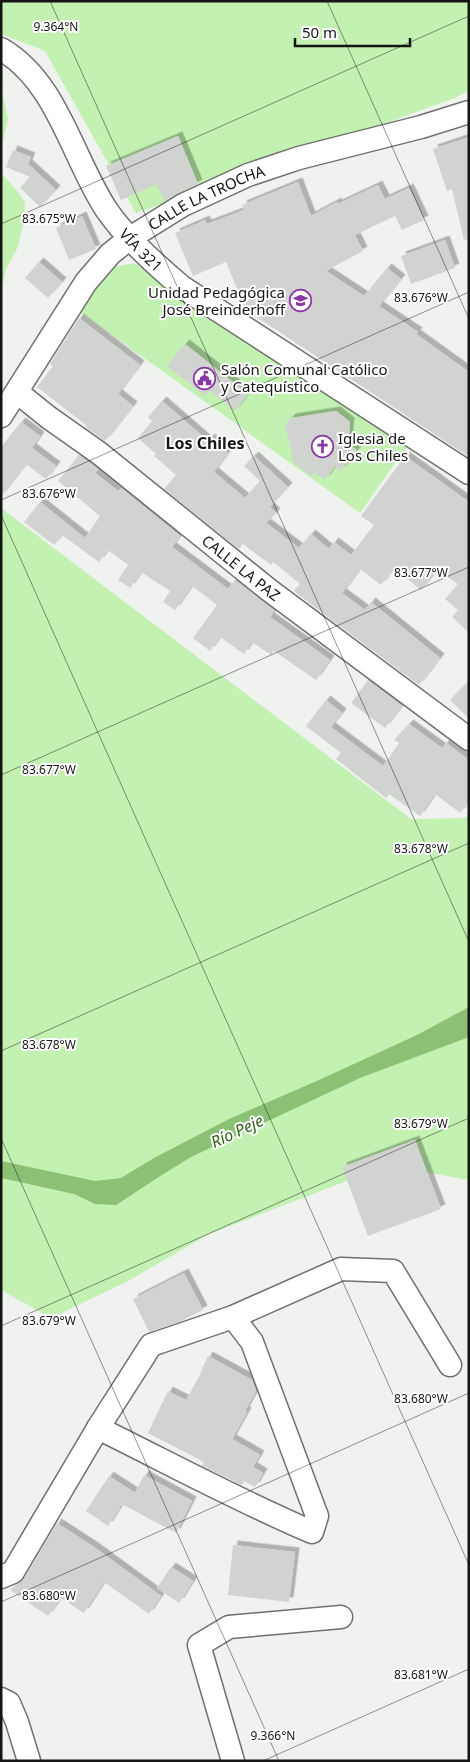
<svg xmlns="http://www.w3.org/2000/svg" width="470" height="1762" viewBox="0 0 470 1762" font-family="'Noto Sans',sans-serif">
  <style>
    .green { fill: #c2f1b1 }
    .water { fill: #8ac174 }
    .building { fill: #d1d3d0; filter: url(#shadow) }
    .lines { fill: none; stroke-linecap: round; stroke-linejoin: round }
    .minor-casing { stroke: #6f716e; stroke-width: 25 }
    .minor { stroke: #fff; stroke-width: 22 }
    .ticks { fill: none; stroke: #151514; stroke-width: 1; stroke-opacity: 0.45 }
    .labels { text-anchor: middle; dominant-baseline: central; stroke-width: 4; stroke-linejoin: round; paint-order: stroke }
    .street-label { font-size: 15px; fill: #151514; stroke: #fff }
    .poi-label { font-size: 15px; fill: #151514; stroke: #fff; text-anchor: start }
    .neighbourhood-label { font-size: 16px; font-weight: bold; fill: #151514; stroke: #fff }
    .water-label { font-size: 16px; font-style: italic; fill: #2b5e10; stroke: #fff }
    .ticks-label { font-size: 12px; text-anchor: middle; fill: #151514; stroke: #fff; stroke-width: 4; stroke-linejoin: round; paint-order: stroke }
  </style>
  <defs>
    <filter id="shadow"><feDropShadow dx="4.5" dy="-4.5" stdDeviation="0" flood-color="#0004"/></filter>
  </defs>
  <rect width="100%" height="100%" fill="#f0f2ef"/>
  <g class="green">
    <polygon points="1,1 469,1 469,91 452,99 136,213 45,51 1,34"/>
    <polygon points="1,68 3,71 2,91 8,119 1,149"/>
    <polygon points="1,173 18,192 25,203 24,222 17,249 6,269 3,284 1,285"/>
    <polygon points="134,263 407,446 360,513 80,312 110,268"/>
    <polygon points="1,508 411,819 465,818 469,813 469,1180 388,1165 209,1234 126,1282 51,1318 1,1290"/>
  </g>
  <polygon class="water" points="469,1007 469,1037 360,1078 191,1157 165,1173 116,1205 95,1204 74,1194 1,1178 1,1161 95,1181 121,1178 154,1158 229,1119 319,1080 417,1035"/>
  <g class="building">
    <polygon points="178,136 198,184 164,201 157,184 121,200 106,166"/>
    <polygon points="469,137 469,239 464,240 452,189 447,191 433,149"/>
    <polygon points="13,150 31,157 28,164 56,190 40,207 20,188 30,177 6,167"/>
    <polygon points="298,182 311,216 337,202 338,204 378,185 385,199 409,188 424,220 402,230 395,216 355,235 363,251 326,271 364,296 387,268 401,279 379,306 418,332 416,334 469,372 469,457 246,310 226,262 193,276 175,233 205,220 207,224 244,210 242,205"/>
    <polygon points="82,216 96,249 69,260 56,228"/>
    <polygon points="445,240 455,268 411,284 401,256"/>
    <polygon points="39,262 62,282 48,298 25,278"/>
    <polygon points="79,318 140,365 118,394 133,406 105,441 85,427 86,425 37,387 53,366 50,364"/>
    <polygon points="185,344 248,394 235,411 209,390 205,396 167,366"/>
    <polygon points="162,401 208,441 210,438 228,453 214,472 245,498 260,481 244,466 254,456 288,487 270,507 276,513 266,523 299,548 311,534 329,549 334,542 351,555 374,525 361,516 405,456 469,502 469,633 452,617 458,610 445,599 458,584 437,570 421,590 394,568 381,585 360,569 342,593 365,610 371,602 440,658 419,685 325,615 294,591 300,584 273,562 271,565 243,544 239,549 164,489 176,475 154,456 156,454 138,438 152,421 148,417"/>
    <polygon points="336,411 350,422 348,444 357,450 341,471 335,466 325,480 314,472 311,476 294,463 285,425 291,418"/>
    <polygon points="21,422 40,436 32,448 56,466 46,479 26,464 1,496 1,447"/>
    <polygon points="79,455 98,469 95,473 118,491 121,488 180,536 172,547 228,589 235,580 274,610 270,617 330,660 316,680 274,651 271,655 252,642 244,654 220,637 210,651 193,638 217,605 192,586 175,610 163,602 170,591 141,572 130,588 118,580 128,565 108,550 99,562 62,535 54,545 24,522 40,502 85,538 100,516 58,481"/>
    <polygon points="368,680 402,706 385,728 351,703"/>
    <polygon points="469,681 469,719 450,700"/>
    <polygon points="326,700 342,713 331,727 383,766 399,743 394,740 409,724 442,748 446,743 469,760 469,802 460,813 435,794 420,816 389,794 386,798 336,759 341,753 306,726"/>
    <polygon points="415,1140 441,1209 368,1236 342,1167"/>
    <polygon points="184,1273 203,1310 181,1321 149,1332 133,1299"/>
    <polygon points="208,1356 252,1380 256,1391 245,1411 247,1412 232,1439 260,1455 253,1467 263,1473 255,1487 244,1481 242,1485 202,1466 204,1462 148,1433 168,1391 186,1400 202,1371 201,1371"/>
    <polygon points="144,1475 192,1501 176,1533 122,1504 108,1526 86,1511 109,1476 135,1493"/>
    <polygon points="57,1523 94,1547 161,1596 149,1614 104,1582 84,1613 61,1598 48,1616 10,1590 24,1579"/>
    <polygon points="233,1545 295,1552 289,1602 228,1595"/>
    <polygon points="171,1567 193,1581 179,1603 157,1588"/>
  </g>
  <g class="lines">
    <defs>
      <g id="minor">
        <path id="s1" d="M 1,49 C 57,81 72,157 106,209 C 124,236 157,266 182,287 L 469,473"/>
        <path id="s2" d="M 17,392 L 48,417 L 99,453 L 269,590 L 469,739"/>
        <path id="s3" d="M 1,416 L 86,282 L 110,254 L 130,238 L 183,205 L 248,175 L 299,158 L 421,127 L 469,112"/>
        <path d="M 98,1428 C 169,1463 239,1501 312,1532 L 317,1516 L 252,1342 L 233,1317"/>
        <polyline points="1,1577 13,1572 98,1428 151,1345 233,1317 341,1269 393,1271 450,1365"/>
        <polyline points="1,1699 9,1703 17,1722 29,1761"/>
        <polyline points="233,1761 199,1645 229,1627 341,1617"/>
      </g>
    </defs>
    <use href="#minor" class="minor-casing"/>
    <use href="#minor" class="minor"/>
  </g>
  <path class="ticks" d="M 50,1 L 469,942M 327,1 L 469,319M 1,224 L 469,16M 1,500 L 469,292M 1,515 L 469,1565M 1,775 L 469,567M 1,1051 L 469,843M 1,1138 L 279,1761M 1,1326 L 469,1118M 1,1602 L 469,1393M 263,1761 L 469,1669"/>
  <defs>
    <symbol id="school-ring" viewBox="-11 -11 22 22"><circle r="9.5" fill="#fff" stroke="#8a36a4" stroke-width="1.5"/><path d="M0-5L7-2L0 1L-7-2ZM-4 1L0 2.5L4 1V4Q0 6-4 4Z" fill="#8a36a4"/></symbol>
    <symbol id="civic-ring" viewBox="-11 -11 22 22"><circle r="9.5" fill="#fff" stroke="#8a36a4" stroke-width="1.5"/><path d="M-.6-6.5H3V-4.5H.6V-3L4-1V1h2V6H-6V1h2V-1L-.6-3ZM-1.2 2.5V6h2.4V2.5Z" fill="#8a36a4"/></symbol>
    <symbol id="church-ring" viewBox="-11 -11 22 22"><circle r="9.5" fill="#fff" stroke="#8a36a4" stroke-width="1.5"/><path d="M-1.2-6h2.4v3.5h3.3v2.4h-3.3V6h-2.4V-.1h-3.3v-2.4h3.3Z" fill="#8a36a4"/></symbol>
  </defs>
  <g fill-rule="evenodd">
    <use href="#school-ring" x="288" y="288" width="25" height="25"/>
    <use href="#civic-ring" x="192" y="366" width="25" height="25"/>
    <use href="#church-ring" x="310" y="434" width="25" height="25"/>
  </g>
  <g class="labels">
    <g class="street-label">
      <text stroke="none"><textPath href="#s3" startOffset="308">CALLE LA TROCHA</textPath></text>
      <text stroke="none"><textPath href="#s1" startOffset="248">VÍA 321</textPath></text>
      <text stroke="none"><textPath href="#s2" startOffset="285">CALLE LA PAZ</textPath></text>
    </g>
    <g class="poi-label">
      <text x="285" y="292" text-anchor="end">Unidad Pedagógica<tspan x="285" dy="17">José Breinderhoff</tspan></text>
      <text x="221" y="369">Salón Comunal Católico<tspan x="221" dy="17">y Catequístico</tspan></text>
      <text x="338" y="438">Iglesia de<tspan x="338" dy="17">Los Chiles</tspan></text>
    </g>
    <g class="neighbourhood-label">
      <text x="205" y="443">Los Chiles</text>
    </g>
    <g class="water-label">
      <text transform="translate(237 1131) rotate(-25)">Río Peje</text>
    </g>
  </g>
  <g class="ticks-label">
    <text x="56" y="31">9.364°N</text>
    <text x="49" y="223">83.675°W</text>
    <text x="421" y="302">83.676°W</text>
    <text x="49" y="498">83.676°W</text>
    <text x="421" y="577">83.677°W</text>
    <text x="49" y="774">83.677°W</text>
    <text x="421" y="853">83.678°W</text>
    <text x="49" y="1049">83.678°W</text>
    <text x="421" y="1128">83.679°W</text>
    <text x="49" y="1325">83.679°W</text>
    <text x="421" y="1403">83.680°W</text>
    <text x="49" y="1600">83.680°W</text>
    <text x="421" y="1679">83.681°W</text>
    <text x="273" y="1740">9.366°N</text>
  </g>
  <rect width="470" height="1762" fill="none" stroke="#151514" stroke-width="5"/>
  <path d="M295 38v8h115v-8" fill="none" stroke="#151514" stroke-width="2.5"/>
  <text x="302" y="38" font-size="15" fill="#151514" stroke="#ffffff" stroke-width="4" paint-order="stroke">50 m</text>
</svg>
